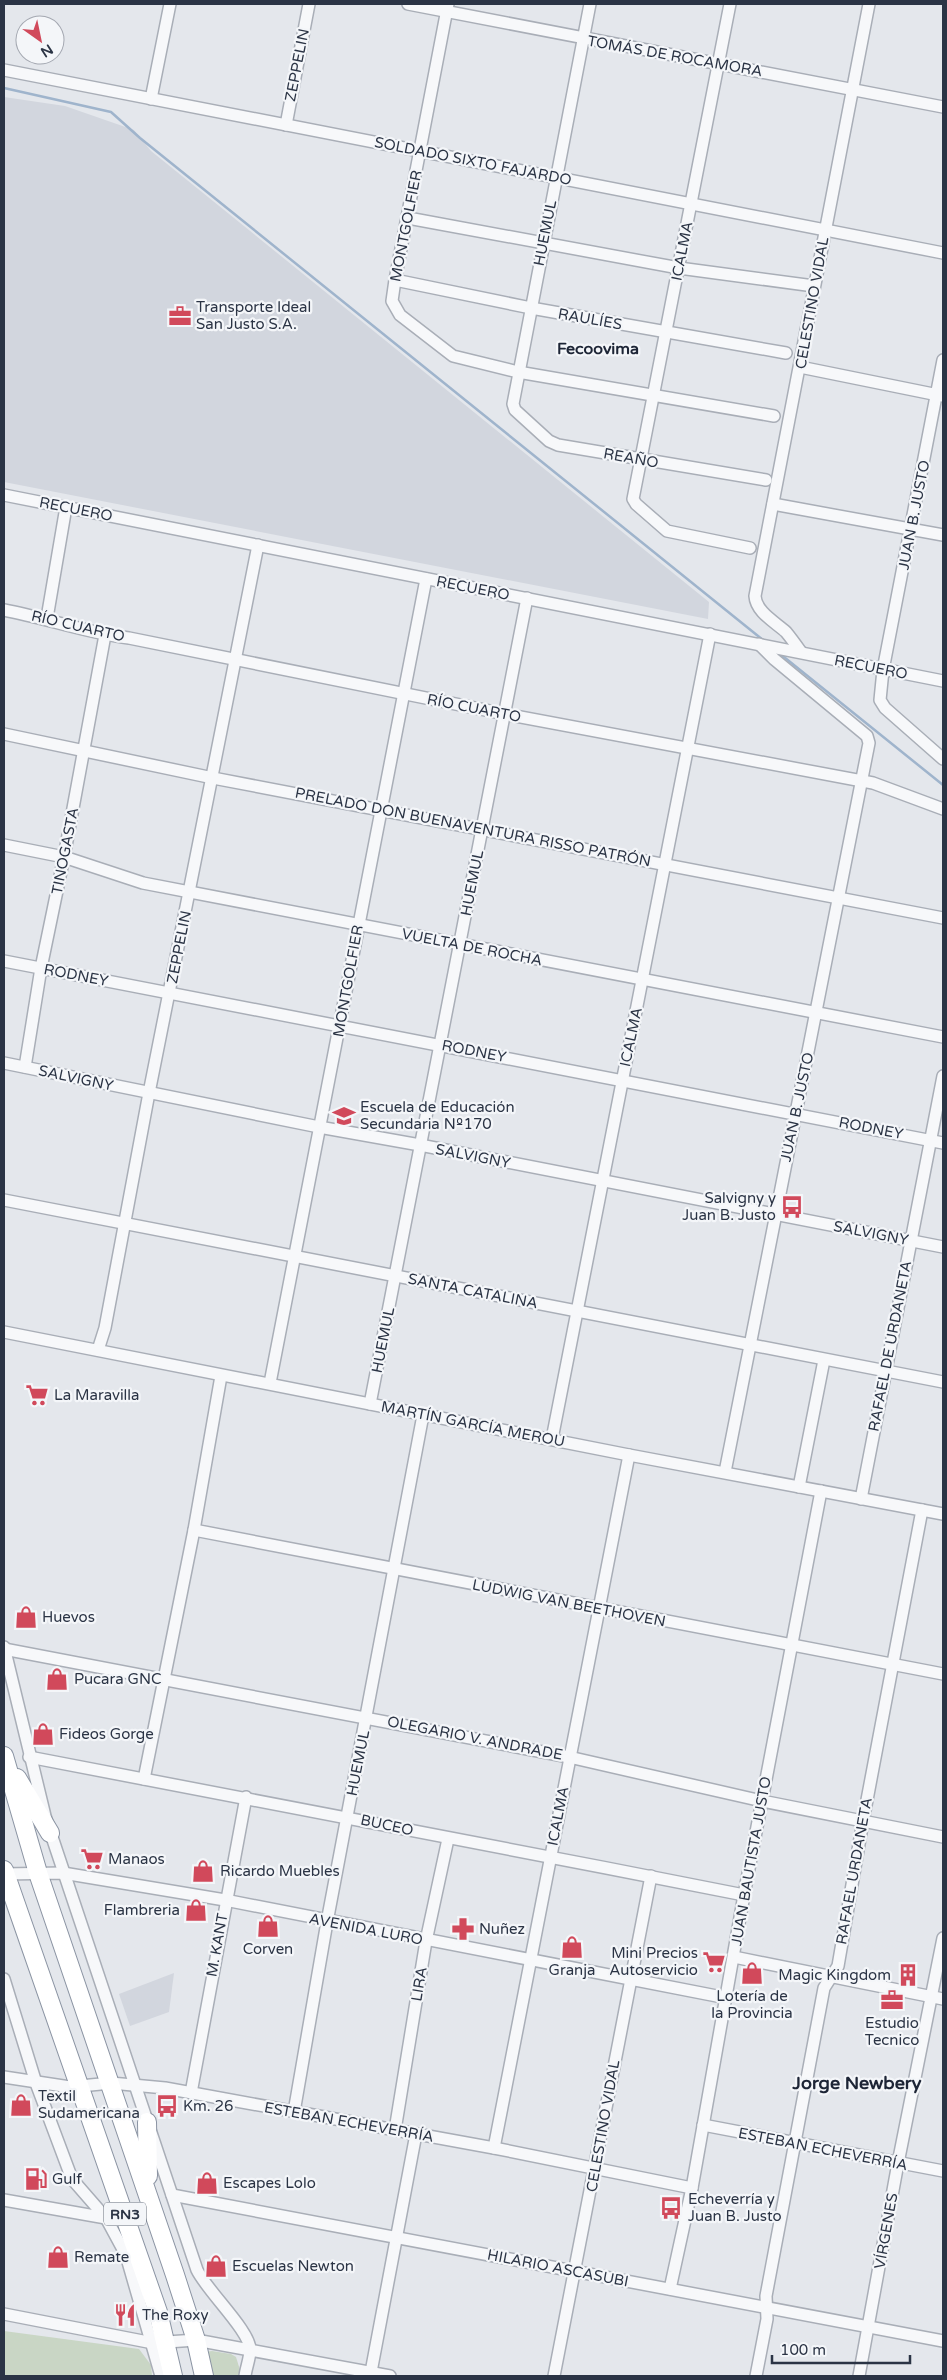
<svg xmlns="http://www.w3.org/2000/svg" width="947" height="2380" viewBox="0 0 947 2380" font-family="'Varela Round',sans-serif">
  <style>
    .built { fill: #d2d6de }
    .green { fill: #c9d6c5 }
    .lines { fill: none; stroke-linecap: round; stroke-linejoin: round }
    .stream { stroke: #9fb4cc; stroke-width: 2.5 }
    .minor-casing { stroke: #a9aeb7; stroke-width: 14 }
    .highway-casing { stroke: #8b94a3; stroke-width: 20 }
    .minor { stroke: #f7f8fa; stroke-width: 11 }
    .highway { stroke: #fff; stroke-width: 18 }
    .labels { text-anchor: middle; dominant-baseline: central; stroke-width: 4.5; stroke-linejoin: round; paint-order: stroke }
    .shield { fill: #f4f6f9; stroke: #676e7b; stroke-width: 1 }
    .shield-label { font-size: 14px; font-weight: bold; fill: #2b3445 }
    .street-label { font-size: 15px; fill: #2b3445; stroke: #f4f6f9 }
    .poi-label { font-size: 15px; fill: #2b3445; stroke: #f4f6f9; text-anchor: start }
    .neighbourhood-label { font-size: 16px; font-weight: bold; fill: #1d2536; stroke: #f4f6f9 }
    .quarter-label { font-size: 18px; font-weight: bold; fill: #1d2536; stroke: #f4f6f9 }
  </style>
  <rect width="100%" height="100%" fill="#e4e7ec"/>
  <g class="built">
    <polygon points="4,97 65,106 134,130 151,151 709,602 708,619 4,482"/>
    <polygon points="174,1973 169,2012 130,2026 119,1994"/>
  </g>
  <g class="green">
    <polygon points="4,2331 139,2349 151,2365 152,2376 4,2376"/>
    <polygon points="212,2351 231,2354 236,2357 240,2370 238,2376 209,2376 204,2352"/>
  </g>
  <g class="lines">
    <g class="stream">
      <polyline points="4,88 111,112 140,138 763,640"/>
      <polyline points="779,653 943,785"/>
    </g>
    <defs>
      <g id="minor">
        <polyline points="408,4 943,107"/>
        <polyline points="448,4 395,280 392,301 400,315 453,356 518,372 774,416"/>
        <polyline points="590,4 513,404 515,410 549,441 558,445 766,480"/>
        <polyline points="730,4 633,499 636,504 667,531 750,548"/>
        <polyline points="4,70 943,253"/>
        <polyline points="151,99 170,4"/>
        <polyline points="286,125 309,4"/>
        <polyline points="408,218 679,268 814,286"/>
        <polyline points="395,280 531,308 786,353"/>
        <polyline points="943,360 883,670 880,700 885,708 943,759"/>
        <polyline points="800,367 943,396"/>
        <polyline points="4,495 943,681"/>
        <polyline points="773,504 943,535"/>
        <path d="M 4,610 C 46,618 87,633 129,638 L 505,714 L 873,783 L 943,809"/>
        <polyline points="47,618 66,507"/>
        <path d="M 801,652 C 796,645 791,638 786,632 C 775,622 756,612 755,596 L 869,4"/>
        <polyline points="4,734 213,778 943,918"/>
        <polyline points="4,845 64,857 143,883 943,1037"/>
        <polyline points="4,961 943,1143"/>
        <polyline points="4,1063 319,1127 420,1145 943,1247"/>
        <polyline points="25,1067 41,968 64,857 105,635"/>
        <polyline points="4,1200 943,1382"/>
        <polyline points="4,1332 629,1455 943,1514"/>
        <polyline points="98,1350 105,1328 149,1093 258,545"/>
        <polyline points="270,1383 426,579"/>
        <polyline points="370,1404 527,598"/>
        <polyline points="552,1439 710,634"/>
        <polyline points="725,1472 869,743 867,736 774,659 759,644"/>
        <polyline points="799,1487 824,1360"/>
        <polyline points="861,1499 943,1076"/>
        <polyline points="194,1530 943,1674"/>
        <path d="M 4,1647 L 45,1816 L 197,2270 C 207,2291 251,2332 250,2350 C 250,2358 246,2368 245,2376"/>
        <polyline points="4,1649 569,1757 762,1801 943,1837"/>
        <path d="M 29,1757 C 268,1802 506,1848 744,1895"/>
        <polyline points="144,1779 194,1530 221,1376"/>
        <polyline points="4,1874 63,1873 225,1900 727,1998"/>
        <polyline points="734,1957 943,1999"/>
        <polyline points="4,1979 36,2083 72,2179 106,2218 126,2255 161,2376"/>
        <polyline points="4,2077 70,2087 111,2083 165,2088 494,2148 692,2188"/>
        <polyline points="191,2093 246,1797"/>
        <polyline points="294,2112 327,1922 423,1415"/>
        <polyline points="703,2125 943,2171"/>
        <polyline points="395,2130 426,1941 448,1839"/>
        <polyline points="494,2148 629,1455"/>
        <polyline points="172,2195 943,2341"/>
        <polyline points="4,2200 106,2218"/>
        <polyline points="670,2289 692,2188 744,1895 821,1491"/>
        <polyline points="4,2314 153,2343 196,2340 390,2376"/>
        <polyline points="371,2372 416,2134"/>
        <polyline points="554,2376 651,1876"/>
        <polyline points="756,2376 767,2319 766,2296 824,1988 838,1966 863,1821 922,1510"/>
        <polyline points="859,2376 898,2163 943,1938"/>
      </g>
      <g id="highway">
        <polyline points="4,1756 38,1873 175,2275 196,2340 204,2376"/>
        <polyline points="17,1778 50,1833"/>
        <polyline points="4,1870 158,2312 173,2376"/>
        <polyline points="147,2122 148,2176"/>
      </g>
    </defs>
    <use href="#minor" class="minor-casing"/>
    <use href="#highway" class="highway-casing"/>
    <use href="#minor" class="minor"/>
    <use href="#highway" class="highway"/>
  </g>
  <defs>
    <symbol id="office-bare" viewBox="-9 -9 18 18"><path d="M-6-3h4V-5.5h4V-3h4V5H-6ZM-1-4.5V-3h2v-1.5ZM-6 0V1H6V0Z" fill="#d1495b" stroke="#f4f6f9" stroke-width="2.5" paint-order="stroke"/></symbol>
    <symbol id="school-bare" viewBox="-9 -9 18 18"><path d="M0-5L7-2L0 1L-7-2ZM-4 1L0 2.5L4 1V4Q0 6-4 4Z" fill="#d1495b" stroke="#f4f6f9" stroke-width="2.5" paint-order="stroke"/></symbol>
    <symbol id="bus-bare" viewBox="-9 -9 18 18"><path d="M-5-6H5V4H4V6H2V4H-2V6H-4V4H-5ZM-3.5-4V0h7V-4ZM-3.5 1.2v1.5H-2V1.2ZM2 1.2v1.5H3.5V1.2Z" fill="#d1495b" stroke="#f4f6f9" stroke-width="2.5" paint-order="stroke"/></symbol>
    <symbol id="supermarket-bare" viewBox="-9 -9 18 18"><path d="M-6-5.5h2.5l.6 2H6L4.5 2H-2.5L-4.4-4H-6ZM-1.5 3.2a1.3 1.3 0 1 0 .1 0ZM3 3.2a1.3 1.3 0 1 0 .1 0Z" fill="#d1495b" stroke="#f4f6f9" stroke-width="2.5" paint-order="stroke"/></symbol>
    <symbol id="shop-bare" viewBox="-9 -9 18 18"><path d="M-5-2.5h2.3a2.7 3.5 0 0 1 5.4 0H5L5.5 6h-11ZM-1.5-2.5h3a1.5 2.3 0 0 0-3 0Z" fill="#d1495b" stroke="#f4f6f9" stroke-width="2.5" paint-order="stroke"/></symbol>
    <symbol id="pharmacy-bare" viewBox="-9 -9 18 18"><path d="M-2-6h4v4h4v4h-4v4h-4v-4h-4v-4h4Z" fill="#d1495b" stroke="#f4f6f9" stroke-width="2.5" paint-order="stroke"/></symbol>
    <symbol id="building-bare" viewBox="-9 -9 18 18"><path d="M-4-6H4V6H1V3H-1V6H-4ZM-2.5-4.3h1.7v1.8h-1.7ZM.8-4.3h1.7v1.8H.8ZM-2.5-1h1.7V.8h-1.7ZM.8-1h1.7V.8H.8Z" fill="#d1495b" stroke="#f4f6f9" stroke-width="2.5" paint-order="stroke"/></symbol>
    <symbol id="fuel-bare" viewBox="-9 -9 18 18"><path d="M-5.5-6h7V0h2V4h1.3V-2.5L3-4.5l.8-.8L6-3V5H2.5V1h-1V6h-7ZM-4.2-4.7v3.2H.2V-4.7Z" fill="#d1495b" stroke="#f4f6f9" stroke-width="2.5" paint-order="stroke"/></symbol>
    <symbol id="restaurant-bare" viewBox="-9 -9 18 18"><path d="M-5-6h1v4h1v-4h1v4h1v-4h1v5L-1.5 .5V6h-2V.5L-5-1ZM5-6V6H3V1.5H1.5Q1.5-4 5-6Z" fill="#d1495b" stroke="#f4f6f9" stroke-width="2.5" paint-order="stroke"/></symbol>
  </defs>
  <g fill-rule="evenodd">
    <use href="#office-bare" x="164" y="300" width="32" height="32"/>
    <use href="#school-bare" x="328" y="1100" width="32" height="32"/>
    <use href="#bus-bare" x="776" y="1191" width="32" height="32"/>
    <use href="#supermarket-bare" x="21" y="1379" width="32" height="32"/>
    <use href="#shop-bare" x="10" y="1601" width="32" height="32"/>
    <use href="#shop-bare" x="41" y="1663" width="32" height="32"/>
    <use href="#shop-bare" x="27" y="1718" width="32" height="32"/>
    <use href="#supermarket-bare" x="76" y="1843" width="32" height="32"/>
    <use href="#shop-bare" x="187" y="1855" width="32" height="32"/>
    <use href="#shop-bare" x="180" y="1894" width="32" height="32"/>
    <use href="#shop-bare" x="252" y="1910" width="32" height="32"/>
    <use href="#pharmacy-bare" x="447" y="1913" width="32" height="32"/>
    <use href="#shop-bare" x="556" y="1931" width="32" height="32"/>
    <use href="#supermarket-bare" x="698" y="1946" width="32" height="32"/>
    <use href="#shop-bare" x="736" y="1957" width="32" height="32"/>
    <use href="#building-bare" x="892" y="1959" width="32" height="32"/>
    <use href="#office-bare" x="876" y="1984" width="32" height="32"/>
    <use href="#shop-bare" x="5" y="2089" width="32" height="32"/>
    <use href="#bus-bare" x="151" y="2090" width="32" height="32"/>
    <use href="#fuel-bare" x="20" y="2163" width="32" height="32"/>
    <use href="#shop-bare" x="191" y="2167" width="32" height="32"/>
    <use href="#bus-bare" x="655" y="2192" width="32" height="32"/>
    <use href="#shop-bare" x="42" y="2241" width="32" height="32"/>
    <use href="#shop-bare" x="200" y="2250" width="32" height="32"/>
    <use href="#restaurant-bare" x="109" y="2299" width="32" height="32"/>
  </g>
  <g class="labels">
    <rect class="shield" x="104" y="2202.5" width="42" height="23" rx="4"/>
    <g class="shield-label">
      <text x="125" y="2214">RN3</text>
    </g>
    <g class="street-label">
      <text transform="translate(675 56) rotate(10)">TOMÁS DE ROCAMORA</text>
      <text transform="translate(297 65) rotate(-79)">ZEPPELIN</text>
      <text transform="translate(473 161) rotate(11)">SOLDADO SIXTO FAJARDO</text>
      <text transform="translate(406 226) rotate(-79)">MONTGOLFIER</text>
      <text transform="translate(545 233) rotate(-79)">HUEMUL</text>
      <text transform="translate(682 251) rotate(-79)">ICALMA</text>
      <text transform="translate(812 303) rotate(-80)">CELESTINO VIDAL</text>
      <text transform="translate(590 319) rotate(10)">RAULÍES</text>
      <text transform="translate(631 458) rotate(10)">REAÑO</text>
      <text transform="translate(76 509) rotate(11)">RECUERO</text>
      <text transform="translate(914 515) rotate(-79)">JUAN B. JUSTO</text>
      <text transform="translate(473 588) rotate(11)">RECUERO</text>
      <text transform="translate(78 626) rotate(13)">RÍO CUARTO</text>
      <text transform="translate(871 667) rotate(11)">RECUERO</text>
      <text transform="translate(474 708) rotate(11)">RÍO CUARTO</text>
      <text transform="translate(473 827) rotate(11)">PRELADO DON BUENAVENTURA RISSO PATRÓN</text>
      <text transform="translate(65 851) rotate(-79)">TINOGASTA</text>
      <text transform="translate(472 883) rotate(-79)">HUEMUL</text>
      <text transform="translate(179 947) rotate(-79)">ZEPPELIN</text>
      <text transform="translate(472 947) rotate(11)">VUELTA DE ROCHA</text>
      <text transform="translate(76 975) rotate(11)">RODNEY</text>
      <text transform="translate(348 981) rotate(-80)">MONTGOLFIER</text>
      <text transform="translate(631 1037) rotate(-78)">ICALMA</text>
      <text transform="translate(474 1051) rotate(11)">RODNEY</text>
      <text transform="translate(76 1078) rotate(12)">SALVIGNY</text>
      <text transform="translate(797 1107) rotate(-78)">JUAN B. JUSTO</text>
      <text transform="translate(871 1128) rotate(11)">RODNEY</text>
      <text transform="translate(473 1156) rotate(11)">SALVIGNY</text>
      <text transform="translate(871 1233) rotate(11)">SALVIGNY</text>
      <text transform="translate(473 1291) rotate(11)">SANTA CATALINA</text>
      <text transform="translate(383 1340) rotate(-79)">HUEMUL</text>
      <text transform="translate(890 1346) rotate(-79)">RAFAEL DE URDANETA</text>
      <text transform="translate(473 1424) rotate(11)">MARTÍN GARCÍA MEROU</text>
      <text transform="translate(569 1603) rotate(11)">LUDWIG VAN BEETHOVEN</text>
      <text transform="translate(475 1738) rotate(11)">OLEGARIO V. ANDRADE</text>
      <text transform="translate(358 1763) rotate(-79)">HUEMUL</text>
      <text transform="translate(558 1816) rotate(-79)">ICALMA</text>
      <text transform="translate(387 1825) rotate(12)">BUCEO</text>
      <text transform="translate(751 1861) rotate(-80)">JUAN BAUTISTA JUSTO</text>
      <text transform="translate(854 1871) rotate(-80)">RAFAEL URDANETA</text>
      <text transform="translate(366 1929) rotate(11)">AVENIDA LURO</text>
      <text transform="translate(217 1945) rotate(-80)">M. KANT</text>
      <text transform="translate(419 1984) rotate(-81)">LIRA</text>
      <text transform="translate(349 2122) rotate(10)">ESTEBAN ECHEVERRÍA</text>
      <text transform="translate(603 2126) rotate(-80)">CELESTINO VIDAL</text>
      <text transform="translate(823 2149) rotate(11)">ESTEBAN ECHEVERRÍA</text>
      <text transform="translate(886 2231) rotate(-80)">VÍRGENES</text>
      <text transform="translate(558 2268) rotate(11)">HILARIO ASCASUBI</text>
    </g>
    <g class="poi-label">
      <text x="196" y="307">Transporte Ideal<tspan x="196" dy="17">San Justo S.A.</tspan></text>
      <text x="360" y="1107">Escuela de Educación<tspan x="360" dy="17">Secundaria Nº170</tspan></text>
      <text x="776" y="1198" text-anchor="end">Salvigny y<tspan x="776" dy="17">Juan B. Justo</tspan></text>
      <text x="54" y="1395">La Maravilla</text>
      <text x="42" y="1617">Huevos</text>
      <text x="74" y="1679">Pucara GNC</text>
      <text x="59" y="1734">Fideos Gorge</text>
      <text x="108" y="1859">Manaos</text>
      <text x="220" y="1871">Ricardo Muebles</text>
      <text x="180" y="1910" text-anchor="end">Flambreria</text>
      <text x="479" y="1929">Nuñez</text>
      <text x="268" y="1949" text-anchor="middle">Corven</text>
      <text x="698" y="1953" text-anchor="end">Mini Precios<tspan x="698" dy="17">Autoservicio</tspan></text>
      <text x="572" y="1970" text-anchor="middle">Granja</text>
      <text x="891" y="1975" text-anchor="end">Magic Kingdom</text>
      <text x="752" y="1996" text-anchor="middle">Lotería de<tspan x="752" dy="17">la Provincia</tspan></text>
      <text x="892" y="2023" text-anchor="middle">Estudio<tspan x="892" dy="17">Tecnico</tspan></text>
      <text x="38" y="2096">Textil<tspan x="38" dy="17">Sudamericana</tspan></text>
      <text x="183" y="2106">Km. 26</text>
      <text x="52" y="2179">Gulf</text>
      <text x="223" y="2183">Escapes Lolo</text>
      <text x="688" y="2199">Echeverría y<tspan x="688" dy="17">Juan B. Justo</tspan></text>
      <text x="74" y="2257">Remate</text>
      <text x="232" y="2266">Escuelas Newton</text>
      <text x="142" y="2315">The Roxy</text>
    </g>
    <g class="neighbourhood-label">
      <text x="598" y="349">Fecoovima</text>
    </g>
    <g class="quarter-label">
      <text x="857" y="2083">Jorge Newbery</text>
    </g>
  </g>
  <rect width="947" height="2380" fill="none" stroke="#2b3445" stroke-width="10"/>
  <g transform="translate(40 40) rotate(147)"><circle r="24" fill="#f4f6f9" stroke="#a4a8b1"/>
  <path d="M0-4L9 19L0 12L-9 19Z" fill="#d1495b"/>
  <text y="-8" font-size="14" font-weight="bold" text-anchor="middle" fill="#2b3445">N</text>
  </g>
  <path d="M772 2355v8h138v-8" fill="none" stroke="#2b3445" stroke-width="2.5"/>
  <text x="780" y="2355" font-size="15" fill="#2b3445" stroke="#f4f6f9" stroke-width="4" paint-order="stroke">100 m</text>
</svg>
